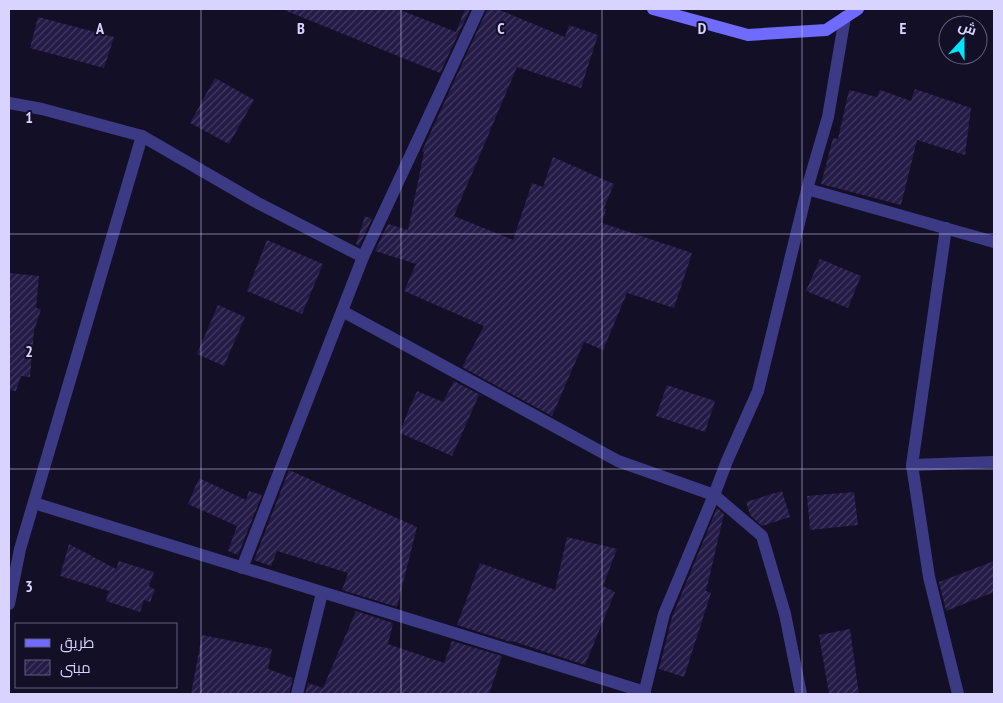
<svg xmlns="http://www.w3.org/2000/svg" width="1003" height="703" viewBox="0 0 1003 703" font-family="'PT Sans Narrow',Cairo,sans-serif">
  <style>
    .building { fill: url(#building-hatch) }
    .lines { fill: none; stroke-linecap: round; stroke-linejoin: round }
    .street { stroke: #3d3a85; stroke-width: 12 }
    .secondary { stroke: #6f6bff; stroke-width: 12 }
    .grid { fill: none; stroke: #d9d4ff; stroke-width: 1; stroke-opacity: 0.55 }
    .grid-label { font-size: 16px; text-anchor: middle; font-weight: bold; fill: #d9d4ff; stroke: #130f26; stroke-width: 4; stroke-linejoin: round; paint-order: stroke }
  </style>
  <defs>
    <pattern id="building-hatch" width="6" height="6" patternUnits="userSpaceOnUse" patternTransform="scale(1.25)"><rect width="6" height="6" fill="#241b47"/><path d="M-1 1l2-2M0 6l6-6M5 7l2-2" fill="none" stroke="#433b63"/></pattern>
  </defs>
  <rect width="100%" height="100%" fill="#130f26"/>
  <g class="building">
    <polygon points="284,9 398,9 456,32 465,9 470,9 440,73 284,10"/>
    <polygon points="487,9 497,9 565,37 569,25 598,35 581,88 517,67 454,216 513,240 532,183 543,187 553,157 614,184 604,208 606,209 602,223 692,253 674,308 627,293 603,350 584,342 552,416 462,367 484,326 404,291 416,264 375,251 388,224 408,230 424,152 422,151 486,12"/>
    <polygon points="38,17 114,37 104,68 30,48"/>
    <polygon points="215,78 254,100 229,144 190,123"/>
    <polygon points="915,89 971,108 965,155 917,140 901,205 821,184 833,138 838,139 849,90 877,97 880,90 911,101"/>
    <polygon points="365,216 372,219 359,246 356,244"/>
    <polygon points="267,240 323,264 302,314 247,291"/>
    <polygon points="820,259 861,276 848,308 806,291"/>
    <polygon points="9,273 39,276 36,308 41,309 34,331 30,377 21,376 16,391 9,390"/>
    <polygon points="218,305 245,317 224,366 197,354"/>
    <polygon points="454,381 484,397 479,395 452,456 400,433 406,416 417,391 443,402"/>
    <polygon points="667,385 715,401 705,432 656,416"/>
    <polygon points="289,470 417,527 397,607 342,590 348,573 277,551 271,566 254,560"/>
    <polygon points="199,478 246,500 249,491 262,495 238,555 228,551 237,526 188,504"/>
    <polygon points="782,491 790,517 762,526 750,515 746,502"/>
    <polygon points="854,492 858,525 810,530 807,496"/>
    <polygon points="717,508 724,514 706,591 711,593 684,677 659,669 672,617"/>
    <polygon points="567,537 617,549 603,586 615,592 585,665 512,641 511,642 457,625 480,563 555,590"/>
    <polygon points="69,544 116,569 119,561 154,572 149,586 155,590 150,602 144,600 140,612 106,601 109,591 60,576"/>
    <polygon points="994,561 994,592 946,611 939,582"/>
    <polygon points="356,611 393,623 388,644 444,663 452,641 502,656 489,694 305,694 308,683 323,688"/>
    <polygon points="850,629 859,694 829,694 819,635"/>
    <polygon points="202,635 272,649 268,669 293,678 289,694 191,694"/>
  </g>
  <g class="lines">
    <g class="street">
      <polyline points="9,103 42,109 142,136 256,202 363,257"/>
      <polyline points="807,189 994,242"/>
      <polyline points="946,228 912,465 929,577 958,694"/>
      <polyline points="342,311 407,346 618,461 714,495 762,536 785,614 801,694"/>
      <polyline points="912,465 994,462"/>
      <polyline points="34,503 645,692"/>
      <polyline points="242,568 363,257 479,9"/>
      <polyline points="9,604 20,549 142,136"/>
      <polyline points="297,694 322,593"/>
      <polyline points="644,694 664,614 714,495 727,461 758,391 809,182 828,117 845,17"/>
    </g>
    <polyline class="secondary" points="653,9 748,35 826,30 858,9"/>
  </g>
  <path class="grid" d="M 201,9 L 201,694M 401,9 L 401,694M 602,9 L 602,694M 802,9 L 802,694M 9,234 L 994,234M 9,469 L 994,469"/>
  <g class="grid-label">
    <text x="100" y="34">A</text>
    <text x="301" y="34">B</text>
    <text x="501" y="34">C</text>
    <text x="702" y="34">D</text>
    <text x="903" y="34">E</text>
    <text x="29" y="123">1</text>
    <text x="29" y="357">2</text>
    <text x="29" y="592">3</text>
  </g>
  <rect width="1003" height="703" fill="none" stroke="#d9d4ff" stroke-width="20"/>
  <rect x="15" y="623" width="162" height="65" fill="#130f26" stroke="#625e7d"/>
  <rect x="25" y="639" width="25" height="8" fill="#6f6bff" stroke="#625e7d"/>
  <text x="60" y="648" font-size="15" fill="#d9d4ff">طريق</text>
  <rect x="25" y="660" width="25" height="15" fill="url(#building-hatch)" stroke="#625e7d"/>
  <text x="60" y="673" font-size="15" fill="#d9d4ff">مبنى</text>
  <g transform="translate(963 40) rotate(21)"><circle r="24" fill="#130f26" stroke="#625e7d"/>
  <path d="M0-4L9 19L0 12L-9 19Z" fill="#00e5ff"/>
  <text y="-8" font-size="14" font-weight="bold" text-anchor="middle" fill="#d9d4ff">ش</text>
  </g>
</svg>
